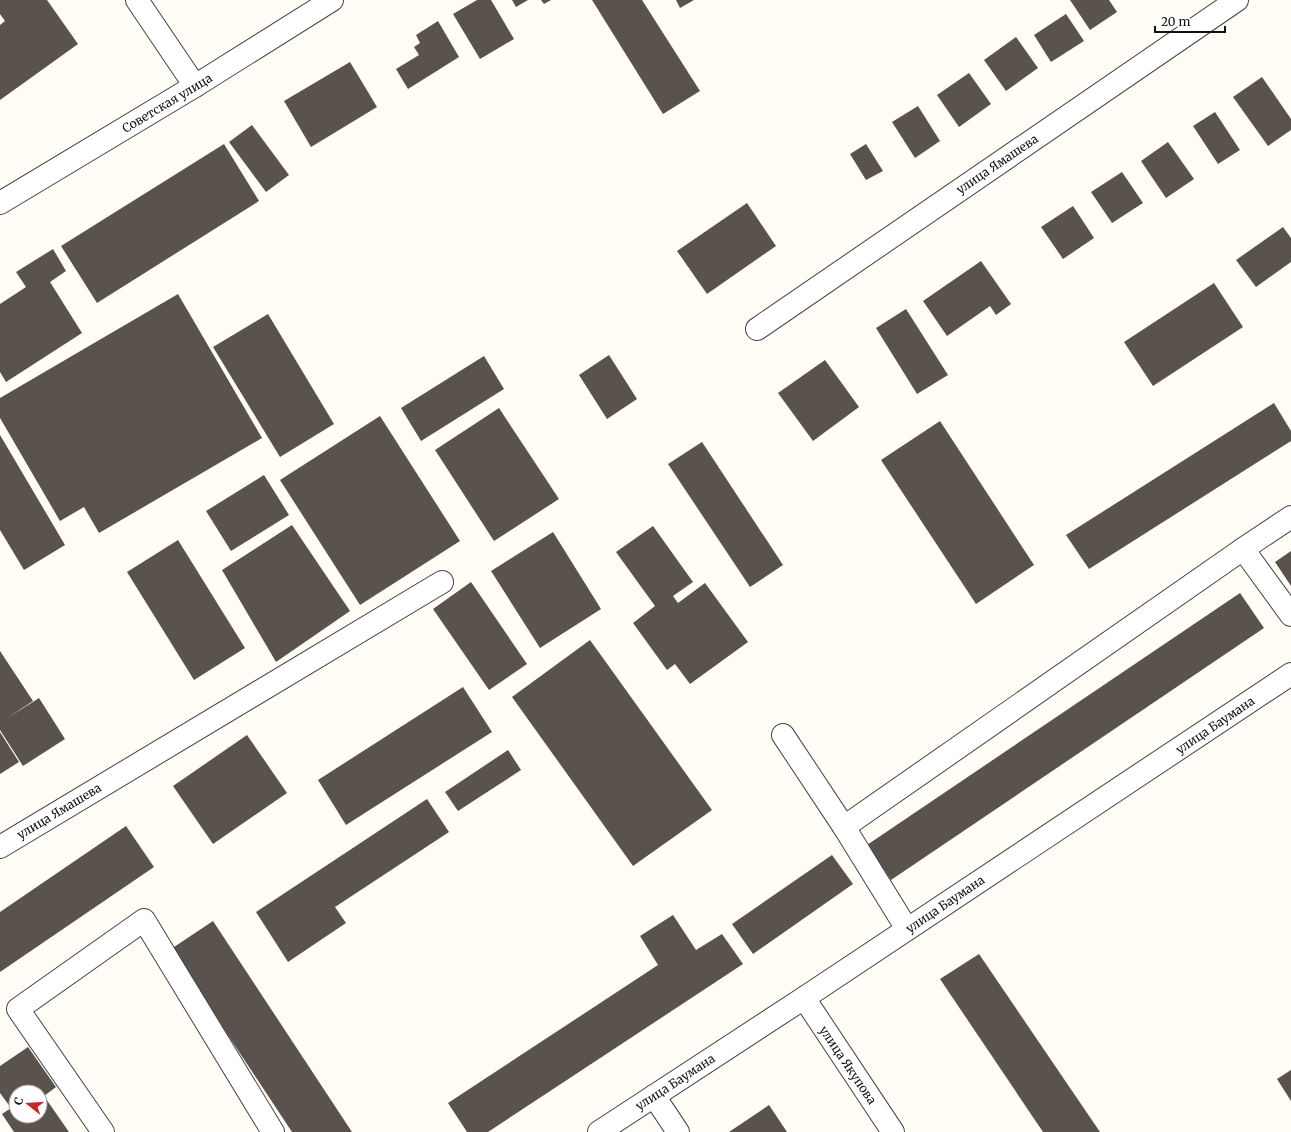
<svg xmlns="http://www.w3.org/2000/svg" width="1291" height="1132" viewBox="0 0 1291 1132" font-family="Merriweather,serif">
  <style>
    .building { fill: #5a524d; fill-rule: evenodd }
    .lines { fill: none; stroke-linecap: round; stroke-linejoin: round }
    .minor-casing { stroke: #444; stroke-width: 24 }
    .minor { stroke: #fff; stroke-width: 22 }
    .labels { text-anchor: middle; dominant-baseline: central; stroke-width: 4; stroke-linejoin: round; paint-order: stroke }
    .street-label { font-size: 12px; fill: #111; stroke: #fff }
  </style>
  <rect width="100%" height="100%" fill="#fffdf5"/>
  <g class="building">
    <polygon points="0,0 47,0 78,44 0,100 0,25 5,21 0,14"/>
    <polygon points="477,0 491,0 514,39 480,59 453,14"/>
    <polygon points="512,0 528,0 516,7"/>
    <polygon points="541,0 551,0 544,4"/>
    <polygon points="592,0 642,0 700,91 663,114"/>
    <polygon points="676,0 694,0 680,8"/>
    <polygon points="1070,0 1109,0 1117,12 1090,30"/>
    <polygon points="1066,14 1084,41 1051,62 1034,35"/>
    <polygon points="438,21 459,57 408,89 396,69 419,55 414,47 420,43 416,35"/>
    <polygon points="1016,37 1038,68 1006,91 984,60"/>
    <polygon points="350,62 377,107 311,147 284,101"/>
    <polygon points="969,73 991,104 959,127 937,95"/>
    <polygon points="1262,77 1291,119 1291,130 1268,146 1233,97"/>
    <polygon points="918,106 940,141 915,158 892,122"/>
    <polygon points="1215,112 1240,150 1218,164 1193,126"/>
    <polygon points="252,125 289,175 266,192 229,142"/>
    <polygon points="1168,142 1194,179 1166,198 1141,161"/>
    <polygon points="224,144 259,201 97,303 61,246"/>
    <polygon points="866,144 883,171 866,180 850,154"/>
    <polygon points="1122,172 1143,203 1112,223 1091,192"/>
    <polygon points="747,203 776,246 707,294 677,251"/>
    <polygon points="1073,206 1094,238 1063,259 1041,227"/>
    <polygon points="1283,227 1291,238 1291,262 1256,287 1236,260"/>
    <polygon points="53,249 66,271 50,282 82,333 6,382 0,372 0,304 26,287 16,272"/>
    <polygon points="981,261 1011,304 996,315 990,306 947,336 923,301"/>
    <polygon points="1214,283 1243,327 1153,386 1124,342"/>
    <polygon points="178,294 262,438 99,533 84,507 60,521 0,418 0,398"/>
    <polygon points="906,309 948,375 917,394 876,328"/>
    <polygon points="268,314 334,424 280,457 213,347"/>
    <polygon points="609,355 637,399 607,419 579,375"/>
    <polygon points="484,356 504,389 421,441 401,408"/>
    <polygon points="825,360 859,407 813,441 778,393"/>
    <polygon points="1274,403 1291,431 1291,441 1089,569 1066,535"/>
    <polygon points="499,408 559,499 494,541 435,450"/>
    <polygon points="380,416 460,541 360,605 280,480"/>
    <polygon points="940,421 1034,565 976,604 881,460"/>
    <polygon points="0,435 65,545 24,570 0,530"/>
    <polygon points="702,442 783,565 750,587 668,464"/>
    <polygon points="264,475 289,515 231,551 206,511"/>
    <polygon points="292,525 350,611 276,662 222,570"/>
    <polygon points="653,526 693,582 673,596 678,603 705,583 748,642 690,684 675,664 667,670 633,623 655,606 616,552"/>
    <polygon points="553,532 601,609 540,648 491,571"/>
    <polygon points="178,540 245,648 194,680 127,572"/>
    <polygon points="1291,551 1291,586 1275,562"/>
    <polygon points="471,582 527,664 489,690 433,609"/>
    <polygon points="1240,593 1264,628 891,880 867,845"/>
    <polygon points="590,640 712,810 633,866 512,697"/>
    <polygon points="0,651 33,701 6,719 39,698 65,739 23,766 0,730"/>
    <polygon points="463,687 492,732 346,825 318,780"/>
    <polygon points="0,732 19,762 0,774"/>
    <polygon points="247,735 287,793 213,844 173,786"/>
    <polygon points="508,750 521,770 458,811 445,792"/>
    <polygon points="427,799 449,832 335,907 346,923 288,962 256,912"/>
    <polygon points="126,826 154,867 0,972 0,912"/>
    <polygon points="832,855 853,884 753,954 732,924"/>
    <polygon points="673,915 696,950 722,934 743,964 488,1132 467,1132 448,1103 658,965 640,936"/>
    <polygon points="213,921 352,1132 292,1132 171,949"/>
    <polygon points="979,954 1100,1132 1043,1132 940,979"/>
    <path d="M 28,1047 L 56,1087 L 44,1096 L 69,1132 L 14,1132 L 2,1114 L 11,1108 L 0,1093 L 0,1066 ZM 16,1092 L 40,1092 L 40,1116 L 16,1116 Z"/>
    <polygon points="1291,1070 1291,1101 1277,1079"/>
    <polygon points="769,1105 787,1132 729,1132"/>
  </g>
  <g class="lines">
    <defs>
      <g id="minor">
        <polyline points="137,0 195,86"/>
        <polyline points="0,203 195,86 332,0"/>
        <polyline points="757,329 1237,0"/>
        <polyline points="1243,549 1291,517"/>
        <polyline points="783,735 844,827 1243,549 1291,615"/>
        <polyline points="844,827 907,929"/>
        <polyline points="0,847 442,582"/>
        <polyline points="804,998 893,1132"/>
        <polyline points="654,1096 678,1132"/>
        <polyline points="103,1132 18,1009 144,920 273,1132"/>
        <polyline points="599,1132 804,998 1291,674"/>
      </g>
    </defs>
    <use href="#minor" class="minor-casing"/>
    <use href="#minor" class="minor"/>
  </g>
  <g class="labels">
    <g class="street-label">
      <text transform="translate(167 103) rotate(-31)">Советская улица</text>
      <text transform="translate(997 164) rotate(-34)">улица Ямашева</text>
      <text transform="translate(1215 725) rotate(-34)">улица Баумана</text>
      <text transform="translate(59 811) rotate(-31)">улица Ямашева</text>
      <text transform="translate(945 904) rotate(-34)">улица Баумана</text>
      <text transform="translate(848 1065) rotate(56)">улица Якупова</text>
      <text transform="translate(675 1082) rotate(-33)">улица Баумана</text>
    </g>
  </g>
  <g transform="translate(28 1104) rotate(287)"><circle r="19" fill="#ffffff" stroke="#a0a0a0"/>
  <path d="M0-3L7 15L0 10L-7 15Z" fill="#c4262e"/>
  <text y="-6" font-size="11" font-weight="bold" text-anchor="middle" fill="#111111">С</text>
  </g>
  <path d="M1155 26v6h70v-6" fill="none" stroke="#111111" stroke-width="2"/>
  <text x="1161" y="26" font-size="12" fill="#111111" stroke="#ffffff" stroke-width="3" paint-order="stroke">20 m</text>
</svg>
